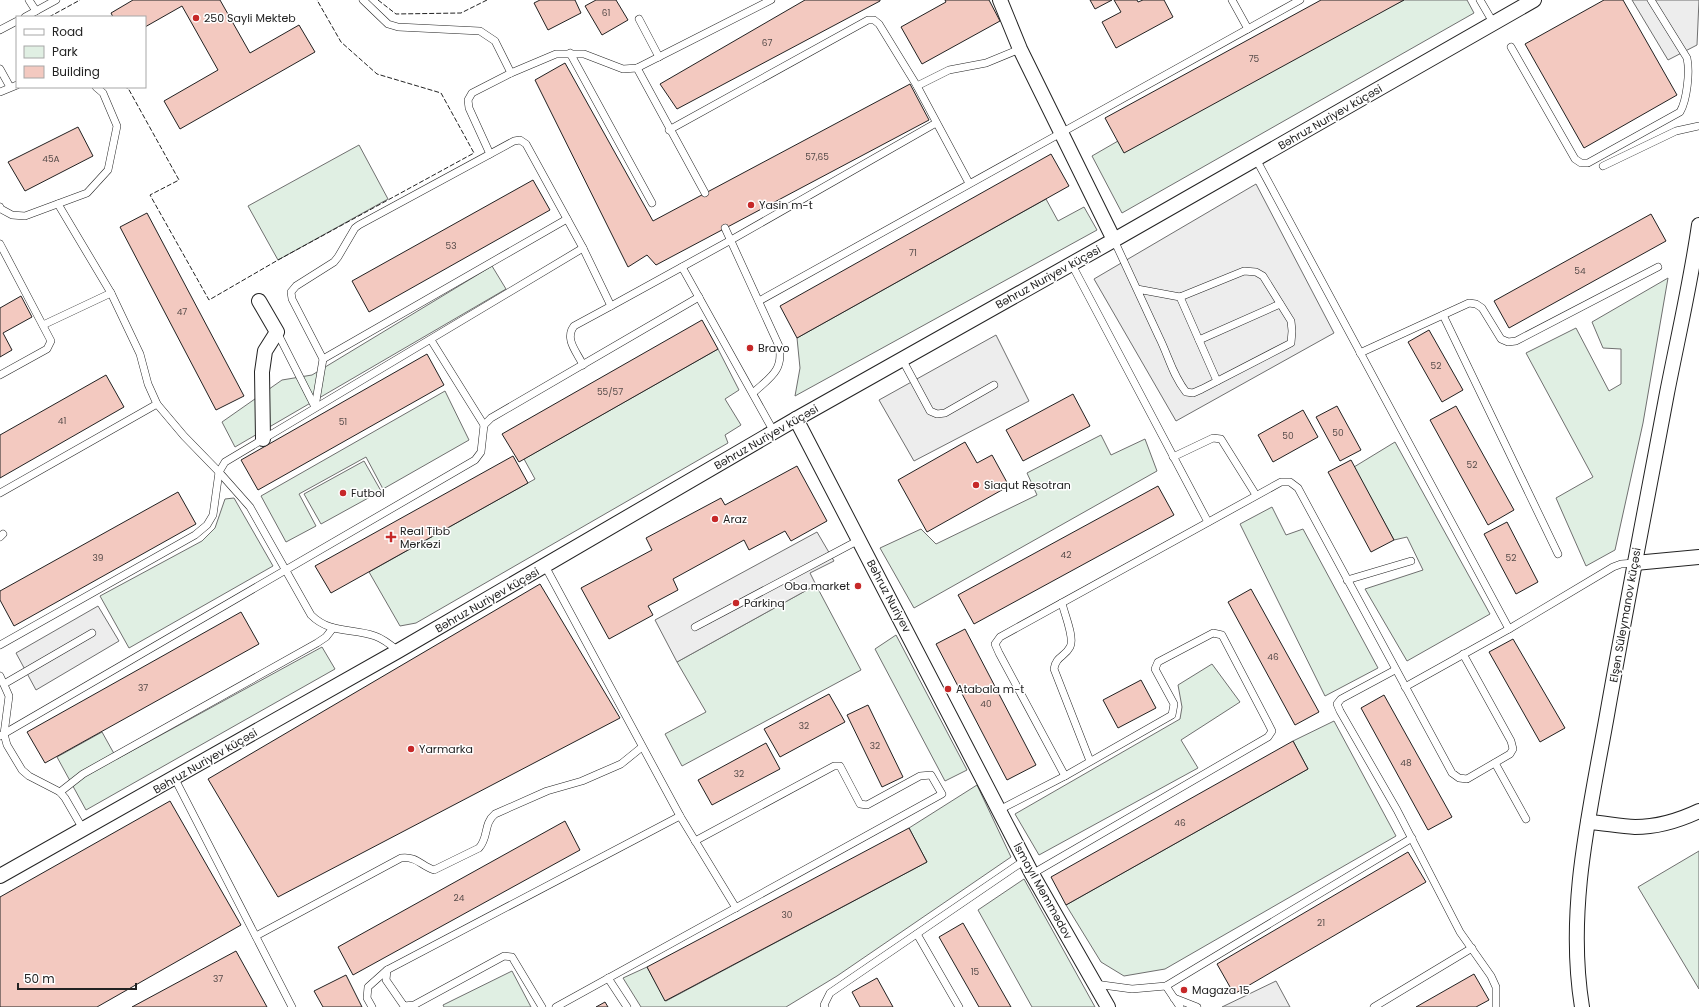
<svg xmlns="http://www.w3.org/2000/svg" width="1699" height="1007" viewBox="0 0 1699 1007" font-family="Poppins,sans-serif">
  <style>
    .green { fill: #e0efe3; stroke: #6f6f6f }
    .parking { fill: #ededed; stroke: #6f6f6f }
    .building { fill: #f3c9c0; stroke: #222 }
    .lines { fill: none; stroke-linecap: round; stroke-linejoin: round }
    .lane-casing { stroke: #222; stroke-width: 8 }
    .street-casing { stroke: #222; stroke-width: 16 }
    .lane { stroke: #fff; stroke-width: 7 }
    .street { stroke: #fff; stroke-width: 14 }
    .fence { stroke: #222; stroke-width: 1; stroke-dasharray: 5 2; stroke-linecap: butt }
    .poi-dot { fill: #c62828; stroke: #fff; stroke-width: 1.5 }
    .labels { text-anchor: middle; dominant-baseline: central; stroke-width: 3; stroke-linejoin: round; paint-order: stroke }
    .number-label { font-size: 9px; fill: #564c4a }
    .poi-label { font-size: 11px; fill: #222; stroke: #fff; text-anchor: start }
    .street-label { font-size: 11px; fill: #222; stroke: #fff }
  </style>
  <rect width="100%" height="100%" fill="#fff"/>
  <g class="green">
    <polygon points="1404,0 1467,0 1474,13 1122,213 1092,156 1118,141"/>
    <polygon points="359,145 388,199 278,260 248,206"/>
    <polygon points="1046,199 1058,221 1084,207 1097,230 795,396 800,368 797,338"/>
    <polygon points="492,266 506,289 235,447 222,422 282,380 312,375"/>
    <polygon points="1668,278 1643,423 1615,550 1586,566 1556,498 1593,477 1526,353 1576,328 1609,391 1621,384 1621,349 1603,348 1592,322"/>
    <polygon points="718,349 739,390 725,399 741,425 725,435 728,443 416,623 400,626 369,572 535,479 524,459"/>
    <polygon points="445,391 469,440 383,489 366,457 299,494 316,526 286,542 261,496"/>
    <polygon points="1101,435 1111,455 1145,439 1157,471 914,608 880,548 921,529 936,544 1037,495 1027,473"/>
    <polygon points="1395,442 1490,614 1407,661 1365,589 1423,570 1407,537 1394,540 1354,467"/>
    <polygon points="364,461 381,491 321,524 304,494"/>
    <polygon points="234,498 273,566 129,648 100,596 202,541 215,528 225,499"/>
    <polygon points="1272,507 1286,535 1303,529 1378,668 1325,696 1240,524"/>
    <polygon points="816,585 861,670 682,766 665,734 706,712 677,662"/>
    <polygon points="896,635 967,770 945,781 875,649"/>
    <polygon points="322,647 335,669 86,810 57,757 102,732 117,759"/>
    <polygon points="1212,664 1240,702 1181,740 1198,768 1039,855 1015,814 1180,719 1182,707 1178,685"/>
    <polygon points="1334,721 1396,836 1165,969 1124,976 1101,962 1066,905 1308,769 1293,741"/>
    <polygon points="977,785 1011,857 837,976 786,1007 641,1007 623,978 647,967 666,1001 927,862 909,828"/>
    <polygon points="1699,851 1699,989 1638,887"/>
    <polygon points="1024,879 1095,1007 1032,1007 978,910"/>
    <polygon points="512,971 531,1007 444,1007 443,1005"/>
  </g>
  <g class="parking">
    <polygon points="1632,0 1699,0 1697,45 1668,60"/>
    <polygon points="1256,184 1334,333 1176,421 1094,279"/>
    <polygon points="996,335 1029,401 914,461 879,400"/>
    <polygon points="817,532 834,561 810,573 816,585 677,662 655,620"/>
    <polygon points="98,606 119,641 36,690 16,653"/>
    <polygon points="1276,981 1290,1007 1222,1007"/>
  </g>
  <g class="building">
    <polygon points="133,0 220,0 250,53 299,25 315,52 180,129 164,101 218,70 182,6 145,27 145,17 113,17 111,13"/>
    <polygon points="540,0 575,0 581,13 548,30 534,3"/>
    <polygon points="596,0 616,0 628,20 602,35 585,6"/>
    <polygon points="805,0 880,0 880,1 677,109 660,84"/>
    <polygon points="945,0 989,0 1000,21 922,64 901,27 946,2"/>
    <polygon points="1090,0 1112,0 1095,9"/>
    <polygon points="1114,0 1137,0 1138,2 1143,0 1164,0 1173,17 1116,48 1102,22 1121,12"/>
    <polygon points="1321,0 1404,0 1124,153 1105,118"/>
    <polygon points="1604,0 1623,0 1677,95 1584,148 1525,44"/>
    <polygon points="565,63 653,221 910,84 929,120 656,265 647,255 628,267 535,80"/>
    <polygon points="78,127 93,156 25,191 8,162"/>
    <polygon points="1051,154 1069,186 797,338 780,306"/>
    <polygon points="533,180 550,210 369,312 352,281"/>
    <polygon points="147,213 244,396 216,410 120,227"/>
    <polygon points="1651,214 1666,241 1509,328 1494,301"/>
    <polygon points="21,296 32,317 3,333 12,350 0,357 0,308"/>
    <polygon points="702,320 718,349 519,462 502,434"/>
    <polygon points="1429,330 1463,390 1442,402 1408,342"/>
    <polygon points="427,354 444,385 258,490 241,460"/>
    <polygon points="106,375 124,407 0,478 0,435"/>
    <polygon points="1073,394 1090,426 1023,461 1006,430"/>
    <polygon points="1337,406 1361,450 1340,461 1316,417"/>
    <polygon points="1456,406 1514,510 1488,525 1430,420"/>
    <polygon points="1303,410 1318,437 1273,462 1258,435"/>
    <polygon points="965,442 977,463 992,455 1009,486 927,532 898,480"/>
    <polygon points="513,456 528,483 331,593 315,566"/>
    <polygon points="1351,460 1394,540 1371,552 1328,472"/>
    <polygon points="797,466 827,521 791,541 785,531 749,550 744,540 673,579 678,590 648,606 653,615 609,639 581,588 652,550 646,538 721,498 725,505"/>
    <polygon points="1158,486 1174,515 974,624 958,595"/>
    <polygon points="178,492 196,524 14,626 0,600 0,591"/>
    <polygon points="1507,522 1538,582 1516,594 1484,534"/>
    <polygon points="540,584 620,718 278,897 208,779"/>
    <polygon points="1251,589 1319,712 1295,725 1228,602"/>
    <polygon points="241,612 259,644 45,763 27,732"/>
    <polygon points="965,629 1036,765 1007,780 936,644"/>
    <polygon points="1513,639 1565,728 1540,742 1489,652"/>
    <polygon points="1141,680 1156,708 1118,728 1103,700"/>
    <polygon points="829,694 845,722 780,757 764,729"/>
    <polygon points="1384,695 1452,817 1428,830 1361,708"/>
    <polygon points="868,705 903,777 882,787 847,715"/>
    <polygon points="1293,741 1308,769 1066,905 1051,877"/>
    <polygon points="766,743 780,769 712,805 698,780"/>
    <polygon points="170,801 241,925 97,1007 0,1007 0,897"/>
    <polygon points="565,821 580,850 353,975 338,947"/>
    <polygon points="909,828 927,862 665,1001 647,967"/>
    <polygon points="1408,852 1426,882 1234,994 1217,964"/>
    <polygon points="963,923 1011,1007 979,1007 939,937"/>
    <polygon points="236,951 267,1007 132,1007"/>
    <polygon points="1474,974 1489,1000 1476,1007 1416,1007"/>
    <polygon points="346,975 362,1007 323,1007 314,991"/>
    <polygon points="877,978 893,1007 860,1007 852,992"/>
    <polygon points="605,1002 608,1007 596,1007"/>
  </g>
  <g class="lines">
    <defs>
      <g id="lane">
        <polyline points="29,0 36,11"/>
        <polyline points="363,0 388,24 398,27 480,31 495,41 511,73"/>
        <polyline points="1232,0 1248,29"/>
        <polyline points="1480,0 1494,24"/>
        <polyline points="25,17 56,0"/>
        <polyline points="639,19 659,57"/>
        <polyline points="0,30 17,21"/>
        <path d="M 1511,47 L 1575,159 L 1581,163 L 1588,163 L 1680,112 C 1687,100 1690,72 1687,58 L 1651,0"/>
        <polyline points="570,53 652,203"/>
        <polyline points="637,68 705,193"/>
        <polyline points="0,69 10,87"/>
        <polyline points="917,86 949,70 986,63 1020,49"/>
        <polyline points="0,92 17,85"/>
        <polyline points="669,130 868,20 874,20 879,24 917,86 969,183"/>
        <polyline points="490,154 469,108 468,100 472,93 511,73 556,54 584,54 623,69 637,68 771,0"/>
        <polyline points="1256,159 1509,629"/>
        <polyline points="1603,166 1676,131 1699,126"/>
        <path d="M 58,204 L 111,293 L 140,354 L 148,384 L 157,404 L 184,436 L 219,472 L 250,507 L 311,615 C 330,634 352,628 375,636 C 384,639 391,645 398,651"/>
        <polyline points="0,207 1,209 12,215 25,216 87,193 108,170 117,126 103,93 96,87"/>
        <path d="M 725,228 L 779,346 C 784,371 769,378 753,393"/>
        <path d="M 1114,240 C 1129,273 1144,305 1159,337 C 1169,357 1172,374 1186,392 L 1193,393 L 1202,389 L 1291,343 L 1292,331 L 1291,321 L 1263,276 L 1256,272 L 1244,271 L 1180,297 L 1137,289"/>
        <polyline points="0,244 51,341 47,349 0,375"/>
        <polyline points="1071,263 1208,522"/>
        <polyline points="682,267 774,432"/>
        <polyline points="1180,297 1217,381"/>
        <polyline points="759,301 1300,0"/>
        <polyline points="1443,315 1558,554"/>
        <polyline points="43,325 111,293"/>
        <polyline points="277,332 315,407"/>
        <polyline points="431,340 484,425"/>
        <polyline points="1199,340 1280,304"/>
        <polyline points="1360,353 1469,303 1476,304 1482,308 1501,339 1508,342 1516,341 1658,267"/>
        <polyline points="323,359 292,299 291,292 296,286 334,262 338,257 355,228 359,225 514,141 520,140 526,144 583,248 611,306 731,240 936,123"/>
        <polyline points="902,359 930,411 937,414 945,413 994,385"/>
        <path d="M 583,365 C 577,352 564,339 574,326 L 611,306"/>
        <polyline points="315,407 323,359 567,219"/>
        <polyline points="1173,457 1213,438 1221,439 1256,495"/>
        <polyline points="0,493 157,404"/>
        <polyline points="0,537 3,534"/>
        <polyline points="545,566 680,816 736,908"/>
        <polyline points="1347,580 1411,561"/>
        <path d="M 1062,603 C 1064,613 1075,638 1070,647 C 1065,657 1056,656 1054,669 L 1090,761"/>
        <polyline points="695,627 859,540"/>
        <polyline points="0,645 195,535 207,525 213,515 219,472 225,462 583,248"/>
        <polyline points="1395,670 1341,699 1337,704 1340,711 1397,810 1460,932 1491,976 1496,987 1496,1007"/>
        <polyline points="0,676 9,696 4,734 7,745 22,770 29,776 60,792 65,798 83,829"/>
        <polyline points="4,684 92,633"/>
        <polyline points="1405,687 1509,629 1613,567 1621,564 1635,563"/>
        <polyline points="0,736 475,460 481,452 484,425 491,418 699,297"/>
        <polyline points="1495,763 1526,819"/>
        <polyline points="1065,776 999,653 995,644 1000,637 1281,482 1290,482 1298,488 1452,773 1459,778 1467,779 1510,754 1513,749 1511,741 1463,654"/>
        <polyline points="175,779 292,1007"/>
        <polyline points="60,792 83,774 317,643 326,637 333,628"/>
        <polyline points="999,810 1065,776 1172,715 1174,704 1155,669 1158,662 1213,633 1222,635 1268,723 1272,731 1268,737 1032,874"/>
        <polyline points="917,934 959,1007"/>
        <path d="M 256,936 L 401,858 C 417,856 421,866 434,870 L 479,848 C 489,837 483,824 495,814 L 547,791 L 582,781 L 598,774 L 621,764 L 642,747"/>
        <polyline points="608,978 627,1007"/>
        <polyline points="1095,984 1132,989 1166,986 1412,838"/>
        <polyline points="1166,986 1180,1007"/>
        <polyline points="1174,998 1197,1007"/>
        <polyline points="372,1007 367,998 368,987 387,970"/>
        <polyline points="542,1007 512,957 504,956 414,1005 404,1006 386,980 387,970 680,816"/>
        <polyline points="556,1007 942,794 931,775 920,776 867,805 860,804 840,766 834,766 695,841"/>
        <polyline points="825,1007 824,1005 830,993 1025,860"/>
        <polyline points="1374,1007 1472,948"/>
      </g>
      <g id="street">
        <polyline points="1000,0 1020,49 1114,240"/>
        <polyline points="259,301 277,332 265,351 262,372 263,439"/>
        <polyline points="796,419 1032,874 1108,1007"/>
        <polyline points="1635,563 1699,557"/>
        <path d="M 1588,822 C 1603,823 1619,826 1635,827 C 1656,827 1680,820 1699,811"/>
        <polyline points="0,876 398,651 796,419 1114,240 1534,0"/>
        <path d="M 1582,1007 C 1566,909 1590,811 1607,715 C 1626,607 1647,500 1667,393 C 1678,337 1691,281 1699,225"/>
      </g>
    </defs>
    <use href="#lane" class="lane-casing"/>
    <use href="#street" class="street-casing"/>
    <use href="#lane" class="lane"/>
    <use href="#street" class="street"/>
    <g class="fence">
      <polyline points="378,0 396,14 461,13 487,0"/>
      <polyline points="49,17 80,0"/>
      <polyline points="123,87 128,88 179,180 150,195 209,300 278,260 474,153 441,93 377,74 341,42 317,0"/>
    </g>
  </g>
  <g class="poi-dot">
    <circle cx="196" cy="18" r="4"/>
    <circle cx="751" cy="205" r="4"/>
    <circle cx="750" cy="348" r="4"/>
    <circle cx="976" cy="485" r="4"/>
    <circle cx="343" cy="493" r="4"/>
    <circle cx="715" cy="519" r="4"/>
    <path d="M389 531h4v4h4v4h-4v4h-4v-4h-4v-4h4z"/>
    <circle cx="858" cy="586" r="4"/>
    <circle cx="736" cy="603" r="4"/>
    <circle cx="948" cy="689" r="4"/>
    <circle cx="411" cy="749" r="4"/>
    <circle cx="1184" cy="990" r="4"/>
  </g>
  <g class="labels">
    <g class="number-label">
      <text x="606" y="13">61</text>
      <text x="767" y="43">67</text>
      <text x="1254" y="59">75</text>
      <text x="817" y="157">57,65</text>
      <text x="51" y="159">45A</text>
      <text x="451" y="246">53</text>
      <text x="913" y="253">71</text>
      <text x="1580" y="271">54</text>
      <text x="182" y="312">47</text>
      <text x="1436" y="366">52</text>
      <text x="610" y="392">55/57</text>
      <text x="62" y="421">41</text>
      <text x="343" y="422">51</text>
      <text x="1338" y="433">50</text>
      <text x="1288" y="436">50</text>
      <text x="1472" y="465">52</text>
      <text x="1066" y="555">42</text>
      <text x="98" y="558">39</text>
      <text x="1511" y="558">52</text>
      <text x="1273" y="657">46</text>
      <text x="143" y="688">37</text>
      <text x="986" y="704">40</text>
      <text x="804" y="726">32</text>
      <text x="875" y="746">32</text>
      <text x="1406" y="763">48</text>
      <text x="739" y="774">32</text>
      <text x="1180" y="823">46</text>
      <text x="459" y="898">24</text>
      <text x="787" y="915">30</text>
      <text x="1321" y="923">21</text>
      <text x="975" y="972">15</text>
      <text x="218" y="979">37</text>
    </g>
    <g class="poi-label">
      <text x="204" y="18">250 Sayli Mekteb</text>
      <text x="759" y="205">Yasin m-t</text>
      <text x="758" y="348">Bravo</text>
      <text x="984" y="485">Siaqut Resotran</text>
      <text x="351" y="493">Futbol</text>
      <text x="723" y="519">Araz</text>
      <text x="400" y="531">Real Tibb<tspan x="400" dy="13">Mərkəzi</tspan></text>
      <text x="850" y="586" text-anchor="end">Oba market</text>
      <text x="744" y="603">Parkinq</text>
      <text x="956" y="689">Atabala m-t</text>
      <text x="419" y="749">Yarmarka</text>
      <text x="1192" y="990">Magaza 15</text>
    </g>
    <g class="street-label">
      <text transform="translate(1330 117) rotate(-30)">Bəhruz Nuriyev küçəsi</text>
      <text transform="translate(1048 277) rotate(-29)">Bəhruz Nuriyev küçəsi</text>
      <text transform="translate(766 437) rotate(-30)">Bəhruz Nuriyev küçəsi</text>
      <text transform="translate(889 596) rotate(62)">Bəhruz Nuriyev</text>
      <text transform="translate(487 600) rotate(-30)">Bəhruz Nuriyev küçəsi</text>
      <text transform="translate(1625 615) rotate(-80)">Elşən Süleymanov küçəsi</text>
      <text transform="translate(205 761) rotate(-30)">Bəhruz Nuriyev küçəsi</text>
      <text transform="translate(1043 891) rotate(61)">İsmayıl Məmmədov</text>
    </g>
  </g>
  <rect x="16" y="16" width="130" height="72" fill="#ffffff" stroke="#a7a7a7"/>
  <rect x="24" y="29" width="20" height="6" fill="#ffffff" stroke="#a7a7a7"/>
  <text x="52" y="36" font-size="12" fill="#222222">Road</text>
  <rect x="24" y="46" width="20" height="12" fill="#e0efe3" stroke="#a7a7a7"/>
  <text x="52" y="56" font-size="12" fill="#222222">Park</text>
  <rect x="24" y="66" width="20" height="12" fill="#f3c9c0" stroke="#a7a7a7"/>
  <text x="52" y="76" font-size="12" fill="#222222">Building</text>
  <path d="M18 983v6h118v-6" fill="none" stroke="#222222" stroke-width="2"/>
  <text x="24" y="983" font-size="12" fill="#222222" stroke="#ffffff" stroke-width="3" paint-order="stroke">50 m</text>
</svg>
